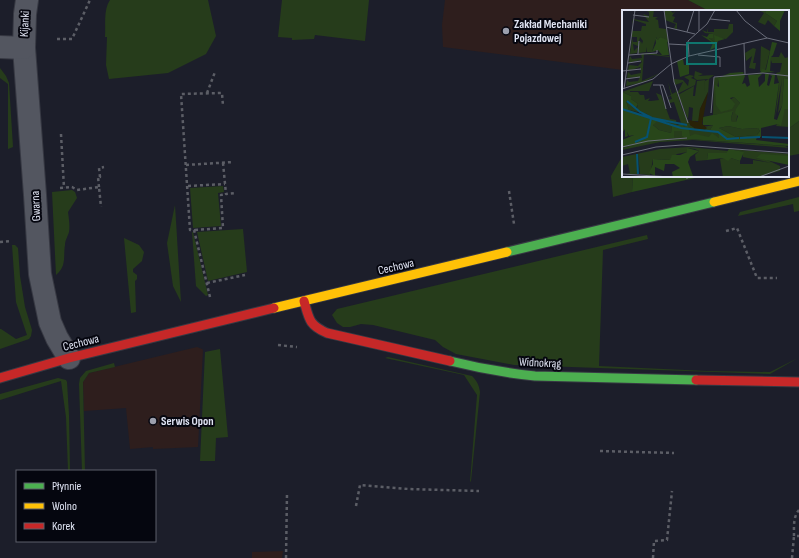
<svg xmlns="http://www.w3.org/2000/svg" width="799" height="558" viewBox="0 0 799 558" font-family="'Sofia Sans Condensed',sans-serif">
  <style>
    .industrial { fill: #2e1e1d }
    .green { fill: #263c1b }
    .forest { fill: #28461a }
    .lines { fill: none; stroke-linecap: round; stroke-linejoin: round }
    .street-casing { stroke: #373943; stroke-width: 24 }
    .fast-casing { stroke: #373943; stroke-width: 11 }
    .slow-casing { stroke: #373943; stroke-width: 11 }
    .jam-casing { stroke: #373943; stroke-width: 11 }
    .path { stroke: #5c5e66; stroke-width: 2.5; stroke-dasharray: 3 3; stroke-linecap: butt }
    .street { stroke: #535660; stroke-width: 22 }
    .fast { stroke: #4caf50; stroke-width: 9 }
    .slow { stroke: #ffc107; stroke-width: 9 }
    .jam { stroke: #c62828; stroke-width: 9 }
    .poi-dot { fill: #9b9fad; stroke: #05060f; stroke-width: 1.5 }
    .labels { text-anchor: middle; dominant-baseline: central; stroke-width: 4; stroke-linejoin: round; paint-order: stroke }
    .street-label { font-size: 12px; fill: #e0e4f3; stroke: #05060f }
    .poi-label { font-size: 12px; font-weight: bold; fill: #e0e4f3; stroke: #05060f; text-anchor: start }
    .inset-river { fill: none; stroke: #065272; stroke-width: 2 }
    .inset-road { fill: none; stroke: #6a6d7a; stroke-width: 1 }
    .view { fill: #0f766e; fill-opacity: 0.15; stroke: #0f766e; stroke-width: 2 }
    .inset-edge { fill: none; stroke: #e0e4f3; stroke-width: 2 }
  </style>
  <rect width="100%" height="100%" fill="#1c1e2a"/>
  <g class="industrial">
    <polygon points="445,0 688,0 709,11 623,11 623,70 443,47 442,25"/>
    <polygon points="197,347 202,349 203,350 198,447 153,449 153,447 130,449 126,408 84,411 83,382 89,373"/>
    <polygon points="283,551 282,558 252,558 252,552"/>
  </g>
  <g class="green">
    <path d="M 110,0 L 208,0 L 216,36 L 206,54 L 168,73 L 109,79 L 106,65 L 107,37 L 105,37 C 106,26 103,10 110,0 Z"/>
    <polygon points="282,0 369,0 365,41 315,35 314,39 292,40 292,38 278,37"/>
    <polygon points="0,68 6,76 9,83 13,147 8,149 8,84 0,78"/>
    <polygon points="799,121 799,154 788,156 788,129"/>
    <polygon points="623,155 623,176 633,176 632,192 613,197 611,176"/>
    <polygon points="223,186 224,192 218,193 221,226 193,228 190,188"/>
    <path d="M 72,190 L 75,192 L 77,198 L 68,212 C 69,219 70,226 69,232 C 68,236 65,240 65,245 C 63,256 67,266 56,275 L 52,192 Z"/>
    <polygon points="799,197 799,211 794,212 793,204 738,216 740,212"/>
    <polygon points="175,205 181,302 173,286 167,243"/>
    <polygon points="243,229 247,272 208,281 197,232"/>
    <polygon points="192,232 193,232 208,295 206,296 196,286"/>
    <polygon points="647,235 648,239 603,250 599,366 707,371 770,372 798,358 770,374 514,365 456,354 443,347 435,340 373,325 361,324 350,327 343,327 337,323 332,315 337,309"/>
    <polygon points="124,238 139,245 144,252 142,261 133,269 133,272 137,275 137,279 135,281 136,312 131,313"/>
    <polygon points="12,245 15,245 18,248 20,276 25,307 32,330 31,336 29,339 0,349 0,329 1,329 16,339 27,335 16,302"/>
    <polygon points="220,349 228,437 216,438 215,461 200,461 205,352"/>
    <path d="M 388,357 L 472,376 C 477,381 479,385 480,392 L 471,481 L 470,482 L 477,395 L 464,375 L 385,358 Z"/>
    <polygon points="114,363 115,367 89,373 83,382 85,471 82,471 79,384 80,378 86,371"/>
    <polygon points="58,378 66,380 67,382 69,415 70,471 68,471 66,417 61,381 0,400 0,394"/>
  </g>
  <g class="forest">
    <polygon points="688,0 799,0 799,121 788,129 788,11 709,11"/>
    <polygon points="633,176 704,176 632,192"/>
  </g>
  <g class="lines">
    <defs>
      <g id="street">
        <polyline points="27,0 25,14 24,48 35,195 40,274 50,322 57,338 69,358"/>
        <polyline points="0,47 24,48"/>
      </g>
      <g id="fast">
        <polyline points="507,252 714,202"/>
        <path d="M 450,361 C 478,368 506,373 535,376 L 696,380"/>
      </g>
      <g id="slow">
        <polyline points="714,202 799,181"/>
        <polyline points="274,308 507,252"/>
      </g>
      <g id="jam">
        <path d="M 304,301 C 309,319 309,325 327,333 L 450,361"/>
        <polyline points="0,378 69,358 274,308"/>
        <polyline points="696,380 799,382"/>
      </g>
    </defs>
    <use href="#street" class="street-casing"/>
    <use href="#fast" class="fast-casing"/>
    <use href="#slow" class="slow-casing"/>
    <use href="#jam" class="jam-casing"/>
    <g class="path">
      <polyline points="57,39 72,39 90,0"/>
      <polyline points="207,93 215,72"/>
      <polyline points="61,134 64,188"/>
      <polyline points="223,163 226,194 236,193"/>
      <polyline points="186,165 233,162"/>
      <polyline points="686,176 689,180"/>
      <polyline points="188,186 225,184"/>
      <polyline points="99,187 98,177 100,177 99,168 104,167"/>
      <polyline points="60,188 72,187 77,190 99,187 101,207"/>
      <polyline points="509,191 514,224"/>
      <polyline points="195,230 223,228 221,195 226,194"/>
      <polyline points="726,231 737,228 757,278 777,278"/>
      <polyline points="0,242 11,241"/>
      <polyline points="207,283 245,275"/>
      <polyline points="210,297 194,230 190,230 181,94 222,93 223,106"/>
      <polyline points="278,345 297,347"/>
      <polyline points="600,451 674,453"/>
      <polyline points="356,506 360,485 409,489 479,491"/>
      <path d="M 799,510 C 793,517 794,527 794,536 L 799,536"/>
      <polyline points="286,558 287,493"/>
      <polyline points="653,558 654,541 667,540 672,491"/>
      <polyline points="792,558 794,536"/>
    </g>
    <use href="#street" class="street"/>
    <use href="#fast" class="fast"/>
    <use href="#slow" class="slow"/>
    <use href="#jam" class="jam"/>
  </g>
  <g class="poi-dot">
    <circle cx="506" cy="31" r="4"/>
    <circle cx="153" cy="421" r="4"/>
  </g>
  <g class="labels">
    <g class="street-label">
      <text transform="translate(25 24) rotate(-87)">Kijanki</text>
      <text transform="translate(36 206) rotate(-93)">Gwarna</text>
      <text transform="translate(396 267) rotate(-13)">Cechowa</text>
      <text transform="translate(81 343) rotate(-14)">Cechowa</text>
      <text transform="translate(540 363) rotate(3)">Widnokrąg</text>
    </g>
    <g class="poi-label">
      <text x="514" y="24">Zakład Mechaniki<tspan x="514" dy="14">Pojazdowej</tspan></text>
      <text x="161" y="421">Serwis Opon</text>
    </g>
  </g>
  <g transform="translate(622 10)">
    <rect width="167" height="167" fill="#1c1e2a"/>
    <path d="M 23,0 L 32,0 L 31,7 L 36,7 L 33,9 L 36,10 L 37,18 L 44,19 L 47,33 L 38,27 L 36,31 L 34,27 L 30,42 L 25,42 L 25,37 L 24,42 L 16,43 L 17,34 L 19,31 L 20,34 L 21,31 L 18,27 L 16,36 L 11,34 L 12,41 L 16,37 L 15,43 L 8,44 L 10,28 L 11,32 L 15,32 L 15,27 L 10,27 L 10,15 L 11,21 L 19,21 L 20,16 L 24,16 L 24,14 L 12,10 L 10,14 L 11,9 L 27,12 L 21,4 L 27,6 L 27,2 ZM 48,0 L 51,3 L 54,0 L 50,6 L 53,7 L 51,12 L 55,13 L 55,19 L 52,18 L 54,14 L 43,10 L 43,1 ZM 137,0 L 144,0 L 143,3 L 155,11 L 152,16 L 146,10 L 143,15 L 136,12 L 142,3 ZM 107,14 L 111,14 L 111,22 L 104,29 L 94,27 L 93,33 L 87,28 L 91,28 L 91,24 L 83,23 L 80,20 L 85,22 L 86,18 L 86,22 L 92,22 L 92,19 L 106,19 ZM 139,36 L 148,41 L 143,61 L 138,61 ZM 131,38 L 134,39 L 131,53 L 134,53 L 133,59 L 127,58 L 130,46 L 124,51 L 123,43 ZM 159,42 L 163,48 L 167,47 L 167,69 L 162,68 L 160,96 L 156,103 L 160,69 L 153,109 L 157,73 L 154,63 L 158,62 L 160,53 L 150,53 L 148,47 L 157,47 ZM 25,43 L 47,46 L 48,47 L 22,44 L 20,71 L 38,63 L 22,72 L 4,76 L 5,70 L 7,72 L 16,71 L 18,67 L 5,68 L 6,62 L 9,65 L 19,63 L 18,57 L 6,61 L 7,55 L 16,56 L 20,52 L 18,50 L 7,53 L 8,46 L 10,49 L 20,48 L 19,44 ZM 73,61 L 81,64 L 76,66 L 92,65 L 87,69 L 75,70 L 72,68 ZM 68,65 L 72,66 L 69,68 L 74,70 L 73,75 L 55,84 L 61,72 L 53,75 L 52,69 L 61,70 L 66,76 L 67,70 L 62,67 ZM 97,66 L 94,86 L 108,90 L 112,87 L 118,93 L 114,112 L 110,112 L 109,108 L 111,102 L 91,105 L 92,68 ZM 87,69 L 86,86 L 86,82 L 78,99 L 77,111 L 70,111 L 71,98 L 67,97 L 66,109 L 56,85 L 72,76 L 71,86 L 73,86 L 75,71 L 83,70 L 82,88 L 83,71 ZM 31,71 L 27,81 L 8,81 L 8,82 L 16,82 L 18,85 L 22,85 L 23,90 L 28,88 L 26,91 L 29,91 L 37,90 L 34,83 L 39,85 L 48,109 L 54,110 L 55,116 L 60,116 L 52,92 L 48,93 L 46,90 L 50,89 L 49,86 L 45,87 L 49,85 L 46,72 L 50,84 L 54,82 L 53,77 L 60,99 L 69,116 L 73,116 L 72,119 L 91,115 L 88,120 L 97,123 L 97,128 L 70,126 L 66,129 L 163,136 L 167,138 L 71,130 L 38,132 L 0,140 L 0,138 L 14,134 L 54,128 L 52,128 L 50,117 L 49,123 L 37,120 L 31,115 L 32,112 L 25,104 L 7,100 L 4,91 L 15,98 L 16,94 L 9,89 L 9,86 L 0,82 ZM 163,99 L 167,99 L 167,117 L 154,116 ZM 106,116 L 120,119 L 136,118 L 138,121 L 135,125 L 114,127 L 97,118 ZM 67,137 L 106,141 L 104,143 L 86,143 L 85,150 L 74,151 L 73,145 L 77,141 L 73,139 L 65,138 L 65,142 L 55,144 L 48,150 L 31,149 L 28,165 L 18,164 L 16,145 L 16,164 L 5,164 L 8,163 L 6,154 L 0,156 L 0,147 L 38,139 ZM 107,139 L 167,144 L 167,146 L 134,148 L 143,149 L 158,156 L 158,161 L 135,167 L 101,167 L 98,149 L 101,148 L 109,148 L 118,151 L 118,154 L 131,154 L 131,150 L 150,153 L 121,147 L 121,142 Z" fill="#263c1b"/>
    <path d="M 144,0 L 163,0 L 158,11 L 158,21 L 152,16 L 155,11 L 143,3 ZM 87,24 L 91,24 L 91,28 L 87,28 L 93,33 L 92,25 L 103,29 L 96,31 L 94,37 L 88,40 L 91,33 L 79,25 L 85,27 ZM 33,27 L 36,30 L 38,27 L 45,30 L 47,45 L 40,45 L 36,40 L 30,42 L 34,33 ZM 150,32 L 155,33 L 151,45 L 149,47 L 148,61 L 153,62 L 138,63 L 140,59 L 144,60 ZM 61,49 L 62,55 L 67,55 L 67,64 L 58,67 L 55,51 ZM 121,62 L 123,66 L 120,74 L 123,73 L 125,77 L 128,75 L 126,65 L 140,64 L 136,68 L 137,77 L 143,71 L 143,64 L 147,64 L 145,75 L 147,76 L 150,66 L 148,65 L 153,65 L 152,74 L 157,73 L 152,109 L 155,110 L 160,96 L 162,68 L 167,69 L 167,99 L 163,99 L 159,116 L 156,114 L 139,118 L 139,127 L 135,127 L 134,130 L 167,134 L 167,136 L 66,129 L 60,126 L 60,121 L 52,121 L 52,128 L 0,137 L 0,130 L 12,125 L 7,126 L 5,122 L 6,126 L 3,127 L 3,119 L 0,123 L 0,82 L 9,86 L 9,89 L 16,94 L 14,98 L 4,91 L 7,100 L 36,110 L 31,115 L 37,120 L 49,123 L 50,116 L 60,114 L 62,117 L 66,115 L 68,126 L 73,124 L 87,127 L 90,123 L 97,128 L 97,123 L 88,120 L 91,115 L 81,115 L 81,107 L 111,101 L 109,108 L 110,112 L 114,112 L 116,106 L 113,103 L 114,99 L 118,93 L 112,87 L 108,88 L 113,94 L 110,99 L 99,102 L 94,95 L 93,75 L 97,77 L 96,68 L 108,63 ZM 106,116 L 120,119 L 136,118 L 138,121 L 135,125 L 114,127 L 97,118 ZM 65,138 L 77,141 L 68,147 L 66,152 L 71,166 L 51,167 L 50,162 L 58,158 L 52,154 L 43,154 L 42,161 L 33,157 L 33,166 L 27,163 L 31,154 L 31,149 L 48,150 L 50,145 L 58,145 L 65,142 ZM 107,139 L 122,142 L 118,151 L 109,148 L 106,151 L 101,148 L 85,150 L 86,143 L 104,143 ZM 139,144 L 167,146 L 167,155 L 134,148 Z" fill="#28461a" fill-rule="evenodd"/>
    <path d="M 86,82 L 80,114 L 85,118 L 83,120 L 75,120 L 68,115 L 67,110 L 76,112 L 78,99 Z" fill="#292207"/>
    <path class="inset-river" d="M 5,91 L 18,102 L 30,108 L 65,115M 0,99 L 59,118 L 96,122 L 105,129 L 117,128M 140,127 L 167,128M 118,128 L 138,127M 13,132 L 25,127 L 29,108M 15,144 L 16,164"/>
    <path class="inset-road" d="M 42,0 L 52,72 L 66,113M 77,0 L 77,21M 114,0 L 123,11 L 145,28M 11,5 L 27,7M 88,9 L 108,11M 44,17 L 73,24M 65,22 L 72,0M 122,33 L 123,64M 47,34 L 66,35M 16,44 L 17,31M 7,45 L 35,43 L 35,40M 76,45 L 98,47 L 98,57M 67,46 L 66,31 L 85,14 L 93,0M 6,53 L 19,51M 0,61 L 19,59M 3,69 L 18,67M 31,75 L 41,75 L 49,98M 38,75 L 44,99M 0,79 L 31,69 L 49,54 L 67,46 L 145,28 L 167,33M 2,79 L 13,0M 89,103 L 92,67 L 141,63 L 167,66M 0,137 L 26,131 L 65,128M 0,145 L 34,137 L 60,135 L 167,143M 0,164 L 49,167M 137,167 L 167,156"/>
    <path class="view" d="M 65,33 L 94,33 L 94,54 L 65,54 Z"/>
    <rect width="167" height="167" class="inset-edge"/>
  </g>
  <rect x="16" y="470" width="140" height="72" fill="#05060f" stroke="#5d5f6a"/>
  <rect x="24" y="483" width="20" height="6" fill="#4caf50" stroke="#5d5f6a"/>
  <text x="52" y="490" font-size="12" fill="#e0e4f3">Płynnie</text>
  <rect x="24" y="503" width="20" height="6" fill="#ffc107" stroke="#5d5f6a"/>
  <text x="52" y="510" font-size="12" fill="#e0e4f3">Wolno</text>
  <rect x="24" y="523" width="20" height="6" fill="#c62828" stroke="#5d5f6a"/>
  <text x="52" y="530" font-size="12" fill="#e0e4f3">Korek</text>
</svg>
